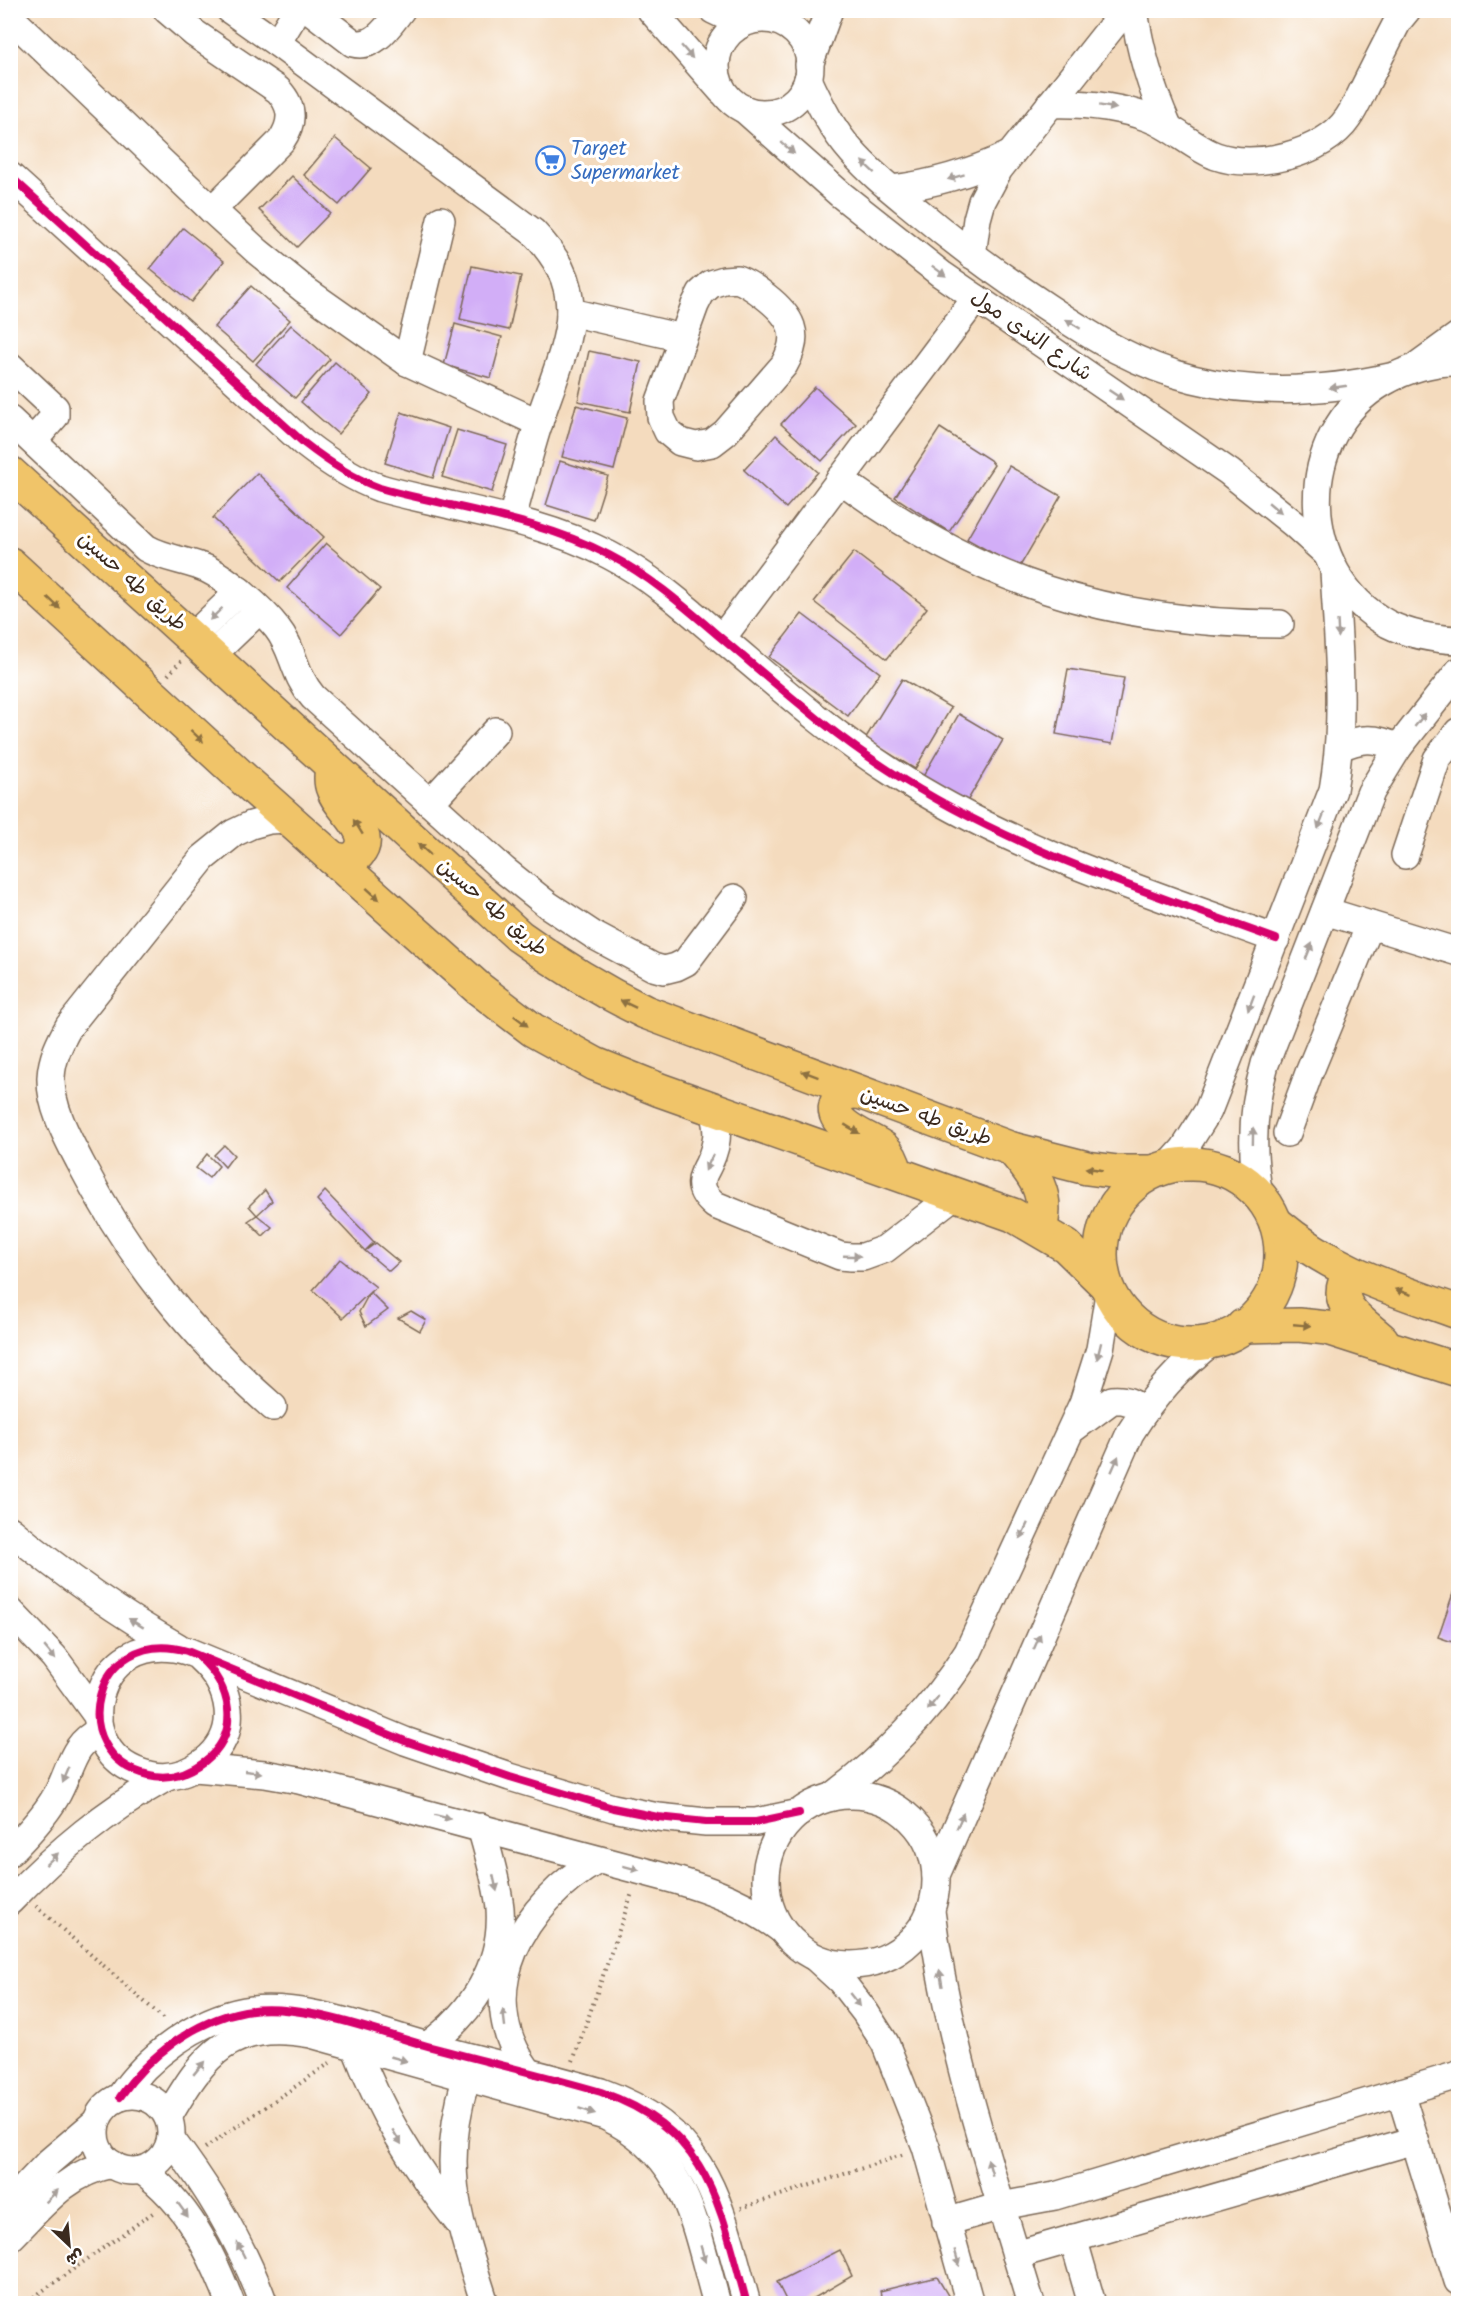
<svg xmlns="http://www.w3.org/2000/svg" width="1469" height="2314" viewBox="0 0 1469 2314" font-family="Kalam,'Playpen Sans Arabic',sans-serif">
  <style>
    .building { fill: #d2aef7 }
    .lines { fill: none; stroke-linecap: round; stroke-linejoin: round }
    .minor-casing { stroke: #7c6856; stroke-width: 30 }
    .major-casing { stroke: #7c6856; stroke-width: 36 }
    .path { stroke: #7c6856; stroke-width: 4; stroke-dasharray: 1.5 4.5; stroke-linecap: butt }
    .minor { stroke: #fff; stroke-width: 27 }
    .major { stroke: #f0c469; stroke-width: 33 }
    .cycleway-casing { stroke: #fff; stroke-width: 11 }
    .cycleway { stroke: #d6006c; stroke-width: 8 }
    .oneway { fill: #a79f9a }
    .oneway2 { fill: #8c6f40 }
    .labels { text-anchor: middle; dominant-baseline: central; stroke-width: 6; stroke-linejoin: round; paint-order: stroke }
    .shop-label { font-size: 21px; fill: #366cbe; stroke: #fff; text-anchor: start }
    .street-label { font-size: 21px; fill: #3b2a1e; stroke: #fff }
  </style>
  <rect width="100%" height="100%" fill="#fff"/>
  <filter id="ink" filterUnits="userSpaceOnUse"><feTurbulence type="fractalNoise" baseFrequency=".0167" numOctaves="2"/><feDisplacementMap in="SourceGraphic" scale="12" xChannelSelector="R" yChannelSelector="G"/><feConvolveMatrix kernelMatrix="1 2 1 2 8 2 1 2 1" color-interpolation-filters="sRGB"/></filter>
  <filter id="wash" filterUnits="userSpaceOnUse"><feTurbulence type="fractalNoise" baseFrequency=".008" numOctaves="4" result="noise"/><feDisplacementMap in="SourceGraphic" scale="24" xChannelSelector="R" yChannelSelector="G"/><feGaussianBlur stdDeviation="1.35" result="paint"/><feColorMatrix in="noise" values="0 0 0 0 0 0 0 0 0 0 0 0 0 0 0 0 0 1.4 0 .05"/><feComposite in="paint" operator="in"/></filter>
  <g filter="url(#wash)">
    <rect width="100%" height="100%" fill="#f4dbbe"/>
    <g id="blocks">
      <g class="building">
        <polygon points="335,138 371,168 339,205 304,175"/>
        <polygon points="292,176 330,213 297,247 259,210"/>
        <polygon points="183,228 224,261 191,302 150,269"/>
        <polygon points="472,266 521,276 509,330 460,319"/>
        <polygon points="251,286 290,320 253,361 214,327"/>
        <polygon points="455,324 502,337 491,378 444,365"/>
        <polygon points="291,325 330,359 295,398 256,364"/>
        <polygon points="589,351 641,362 630,412 578,401"/>
        <polygon points="335,362 372,394 338,434 301,402"/>
        <polygon points="815,387 856,424 822,461 781,424"/>
        <polygon points="576,405 627,418 614,470 562,457"/>
        <polygon points="401,412 449,428 433,478 385,463"/>
        <polygon points="940,428 990,460 994,465 949,532 895,497"/>
        <polygon points="457,430 507,445 492,492 442,477"/>
        <polygon points="776,435 818,472 786,508 744,470"/>
        <polygon points="560,461 608,476 594,520 546,505"/>
        <polygon points="1009,466 1061,496 1019,568 967,539"/>
        <polygon points="257,473 324,537 280,582 213,518"/>
        <polygon points="326,543 380,589 341,634 287,588"/>
        <polygon points="854,552 927,608 887,659 814,602"/>
        <polygon points="802,614 880,673 848,716 769,657"/>
        <polygon points="1068,669 1124,678 1112,744 1056,734"/>
        <polygon points="902,679 951,708 915,769 865,739"/>
        <polygon points="959,714 1003,740 965,805 921,780"/>
        <polygon points="224,1145 234,1155 225,1167 214,1155"/>
        <polygon points="207,1154 219,1166 209,1178 196,1168"/>
        <polygon points="265,1190 272,1201 257,1215 249,1206"/>
        <polygon points="325,1191 374,1242 365,1251 376,1243 399,1262 389,1271 365,1251 317,1200"/>
        <polygon points="257,1215 272,1227 263,1236 248,1221"/>
        <polygon points="340,1259 376,1287 370,1292 388,1310 366,1326 359,1312 370,1292 343,1318 313,1290"/>
        <polygon points="411,1311 426,1320 420,1331 398,1318"/>
        <polygon points="1458,1579 1458,1644 1438,1637"/>
        <polygon points="840,2250 852,2276 804,2304 788,2304 777,2282"/>
        <polygon points="937,2277 952,2302 883,2304 880,2291"/>
      </g>
    </g>
  </g>
  <g filter="url(#ink)">
    <use href="#blocks" fill-opacity="0" stroke="#7c6856" stroke-width="1.5"/>
    <g class="lines">
      <defs>
        <g id="minor">
          <path d="M 167,10 L 194,33 L 278,90 C 293,106 294,122 281,141 L 212,210"/>
          <path d="M 230,10 L 277,43 L 533,232 C 555,255 570,278 570,312 C 570,344 549,390 539,422 C 529,453 521,486 512,518"/>
          <path d="M 310,10 L 353,43 C 375,49 389,25 401,10"/>
          <polyline points="651,10 722,91"/>
          <polyline points="713,10 742,24"/>
          <path d="M 1134,10 C 1140,52 1151,88 1168,126"/>
          <polyline points="10,17 212,210 258,252 305,290 407,362 539,423"/>
          <circle cx="763" cy="66" r="47"/>
          <polyline points="277,43 297,10"/>
          <polyline points="809,65 829,10"/>
          <path d="M 808,79 C 820,105 833,131 852,152 C 872,175 897,194 920,213 C 960,247 1003,278 1047,307 C 1095,339 1137,365 1193,379 C 1260,396 1328,391 1395,376"/>
          <path d="M 1050,104 C 1084,103 1116,106 1149,118 C 1173,127 1194,148 1216,156 C 1255,170 1324,154 1348,118 C 1355,108 1360,96 1365,86 C 1376,64 1387,42 1398,21 L 1407,10"/>
          <polyline points="744,109 840,194 941,274 1229,472 1294,524 1325,552"/>
          <path d="M 10,176 L 304,443 C 327,461 352,478 380,488 C 403,495 427,499 450,505 C 504,517 559,529 609,555 C 650,576 685,607 720,637 C 775,683 829,732 890,771 C 1009,849 1143,890 1276,939"/>
          <path d="M 892,189 C 934,184 971,173 1009,155"/>
          <polyline points="972,255 977,219 982,201 999,169 1125,10"/>
          <path d="M 737,279 C 748,283 756,289 765,296 C 791,316 802,334 784,365 L 725,433 L 712,443 L 696,446 L 680,442 L 668,432 L 661,417 L 660,401 L 695,305 L 701,293 L 711,284 L 724,280 Z"/>
          <polyline points="570,312 682,338"/>
          <polyline points="407,362 441,220"/>
          <path d="M 1458,362 C 1433,361 1406,369 1384,382 C 1293,434 1296,573 1388,624 C 1410,635 1434,639 1458,640"/>
          <polyline points="1418,365 1458,336"/>
          <polyline points="10,366 55,408 55,416 33,441"/>
          <path d="M 10,420 L 146,548 C 165,559 187,560 207,569 C 228,579 262,609 277,628 C 294,649 293,674 313,697 L 504,870 L 548,905 L 595,936 L 653,967 L 664,970 L 676,967 L 686,962 L 734,898"/>
          <path d="M 840,479 C 978,582 1109,624 1280,624"/>
          <polyline points="192,637 240,591"/>
          <polyline points="722,638 976,298"/>
          <polyline points="212,655 259,610"/>
          <path d="M 1339,748 C 1360,737 1377,737 1398,748"/>
          <polyline points="430,803 496,731"/>
          <polyline points="1405,855 1437,759 1458,732"/>
          <polyline points="1325,911 1458,952"/>
          <path d="M 711,1108 C 720,1127 718,1144 709,1163 C 707,1168 702,1175 702,1181 C 700,1191 708,1199 715,1205 L 840,1256 L 851,1257 L 863,1257 L 885,1249 L 956,1194"/>
          <polyline points="1287,1133 1309,1073 1370,925"/>
          <path d="M 1168,1167 L 1184,1149 L 1208,1111 L 1333,790 C 1346,716 1338,645 1334,571"/>
          <path d="M 1259,1194 C 1250,1149 1252,1108 1265,1064 L 1371,792 L 1398,748 L 1458,672"/>
          <path d="M 273,1407 C 191,1335 130,1259 80,1162 C 67,1137 50,1106 51,1077 C 52,1058 60,1042 69,1026 L 203,858 L 234,833 L 251,825 L 269,820 L 288,819"/>
          <path d="M 1074,1428 L 1112,1400 C 1125,1399 1134,1402 1144,1412"/>
          <path d="M 10,1530 C 63,1574 118,1613 178,1647"/>
          <polyline points="10,1611 54,1657 98,1717"/>
          <path d="M 200,1658 C 231,1686 242,1732 205,1761 C 189,1773 169,1780 149,1775 C 62,1755 93,1624 187,1651 L 405,1741 L 510,1777 L 613,1808 L 658,1817 L 706,1822 L 756,1822 L 799,1813"/>
          <path d="M 195,1768 L 265,1774 L 299,1780 L 672,1879 C 714,1891 745,1903 781,1929"/>
          <circle cx="851" cy="1880" r="85"/>
          <path d="M 832,1797 C 887,1756 931,1710 968,1652 L 1083,1403 L 1100,1349 L 1109,1294"/>
          <path d="M 10,1852 C 27,1835 43,1818 55,1798 C 71,1772 70,1744 100,1731"/>
          <path d="M 936,1875 L 1130,1433 C 1153,1396 1179,1367 1213,1341"/>
          <path d="M 10,1901 C 59,1850 106,1811 167,1777"/>
          <path d="M 931,1911 C 948,2045 992,2174 1031,2304"/>
          <polyline points="816,1958 841,1981 865,2012 885,2043 926,2147 970,2304"/>
          <path d="M 355,2046 C 380,2112 414,2168 459,2223"/>
          <path d="M 427,2046 C 472,2013 504,1966 500,1908 C 497,1881 488,1853 481,1827"/>
          <path d="M 527,2070 C 470,1991 524,1902 598,1860"/>
          <path d="M 466,2079 C 439,2169 458,2218 485,2304"/>
          <polyline points="1400,2092 1458,2281"/>
          <circle cx="133" cy="2133" r="38"/>
          <path d="M 120,2097 C 148,2056 196,2020 245,2011 C 301,2002 371,2030 424,2045 C 483,2061 543,2075 601,2092 C 710,2131 719,2204 747,2304"/>
          <path d="M 168,2117 C 205,2053 230,2020 311,2034 L 605,2116 C 688,2155 694,2224 717,2304"/>
          <path d="M 171,2139 C 210,2190 242,2243 264,2304"/>
          <path d="M 141,2170 C 187,2202 211,2252 231,2304"/>
          <polyline points="10,2203 49,2162 97,2121"/>
          <polyline points="946,2222 1001,2206 1055,2196 1458,2075"/>
          <path d="M 10,2238 C 42,2206 66,2173 112,2164"/>
          <polyline points="1073,2238 1092,2304"/>
          <polyline points="1016,2255 1415,2140"/>
        </g>
        <g id="major">
          <path d="M 10,473 L 519,936 C 559,965 600,990 645,1012 L 1012,1149 L 1087,1168 L 1118,1172 L 1152,1172"/>
          <polyline points="10,564 247,782 478,988 533,1030 595,1064 660,1090 1013,1215 1066,1246 1105,1284"/>
          <path d="M 332,858 C 341,861 351,862 358,854 C 377,832 339,809 333,789 C 330,782 331,774 332,766"/>
          <path d="M 857,1092 C 849,1092 841,1094 837,1102 C 826,1125 870,1138 883,1148 C 891,1155 894,1164 896,1173"/>
          <path d="M 1012,1149 C 1034,1175 1050,1193 1040,1229"/>
          <circle cx="1191" cy="1254" r="90"/>
          <path d="M 1276,1223 C 1334,1272 1388,1287 1458,1312"/>
          <path d="M 1350,1273 C 1329,1304 1361,1321 1382,1340"/>
          <polyline points="1243,1326 1299,1325 1327,1328 1458,1370"/>
        </g>
      </defs>
      <use href="#minor" class="minor-casing"/>
      <use href="#major" class="major-casing"/>
      <g class="path">
        <polyline points="168,675 181,661"/>
        <polyline points="36,1906 165,2020"/>
        <polyline points="573,2061 632,1893"/>
        <polyline points="205,2148 330,2063"/>
        <polyline points="741,2208 905,2154"/>
        <polyline points="24,2304 154,2212"/>
      </g>
      <use href="#minor" class="minor"/>
      <use href="#major" class="major"/>
      <defs>
        <g id="cycleway">
          <path d="M 10,176 L 304,443 C 327,461 352,478 380,488 C 403,495 427,499 450,505 C 504,517 559,529 609,555 C 650,576 685,607 720,637 C 775,683 829,732 890,771 C 1009,849 1143,890 1276,939"/>
          <path d="M 200,1658 C 231,1686 242,1732 205,1761 C 189,1773 169,1780 149,1775 C 62,1755 93,1624 187,1651 L 405,1741 L 510,1777 L 613,1808 L 658,1817 L 706,1822 L 756,1822 L 799,1813"/>
          <path d="M 120,2097 C 148,2056 196,2020 245,2011 C 301,2002 371,2030 424,2045 C 483,2061 543,2075 601,2092 C 710,2131 719,2204 747,2304"/>
        </g>
      </defs>
      <use href="#cycleway" class="cycleway-casing"/>
      <use href="#cycleway" class="cycleway"/>
    </g>
    <defs><path id="oneway-solid" d="M-6-.8H1V-3.2L6.5 0L1 3.2V.8H-6Z" transform="scale(1.5)"/></defs>
    <g class="oneway">
      <use href="#oneway-solid" transform="translate(687 52) rotate(49)"/>
      <use href="#oneway-solid" transform="translate(1108 107) rotate(10)"/>
      <use href="#oneway-solid" transform="translate(788 148) rotate(41)"/>
      <use href="#oneway-solid" transform="translate(868 167) rotate(-137)"/>
      <use href="#oneway-solid" transform="translate(956 177) rotate(163)"/>
      <use href="#oneway-solid" transform="translate(939 271) rotate(37)"/>
      <use href="#oneway-solid" transform="translate(1073 324) rotate(-148)"/>
      <use href="#oneway-solid" transform="translate(1338 387) rotate(172)"/>
      <use href="#oneway-solid" transform="translate(1116 395) rotate(34)"/>
      <use href="#oneway-solid" transform="translate(1275 508) rotate(40)"/>
      <use href="#oneway-solid" transform="translate(216 614) rotate(136)"/>
      <use href="#oneway-solid" transform="translate(1338 629) rotate(87)"/>
      <use href="#oneway-solid" transform="translate(1420 720) rotate(-52)"/>
      <use href="#oneway-solid" transform="translate(1321 821) rotate(111)"/>
      <use href="#oneway-solid" transform="translate(1309 951) rotate(-68)"/>
      <use href="#oneway-solid" transform="translate(1251 1003) rotate(111)"/>
      <use href="#oneway-solid" transform="translate(1253 1136) rotate(-89)"/>
      <use href="#oneway-solid" transform="translate(709 1163) rotate(115)"/>
      <use href="#oneway-solid" transform="translate(852 1256) rotate(2)"/>
      <use href="#oneway-solid" transform="translate(1099 1351) rotate(104)"/>
      <use href="#oneway-solid" transform="translate(1115 1464) rotate(-66)"/>
      <use href="#oneway-solid" transform="translate(1024 1531) rotate(115)"/>
      <use href="#oneway-solid" transform="translate(136 1623) rotate(-149)"/>
      <use href="#oneway-solid" transform="translate(1037 1642) rotate(-66)"/>
      <use href="#oneway-solid" transform="translate(50 1653) rotate(50)"/>
      <use href="#oneway-solid" transform="translate(933 1703) rotate(128)"/>
      <use href="#oneway-solid" transform="translate(253 1772) rotate(6)"/>
      <use href="#oneway-solid" transform="translate(66 1775) rotate(113)"/>
      <use href="#oneway-solid" transform="translate(443 1817) rotate(14)"/>
      <use href="#oneway-solid" transform="translate(960 1821) rotate(-67)"/>
      <use href="#oneway-solid" transform="translate(52 1859) rotate(-43)"/>
      <use href="#oneway-solid" transform="translate(631 1868) rotate(15)"/>
      <use href="#oneway-solid" transform="translate(495 1883) rotate(77)"/>
      <use href="#oneway-solid" transform="translate(941 1978) rotate(-100)"/>
      <use href="#oneway-solid" transform="translate(855 2000) rotate(51)"/>
      <use href="#oneway-solid" transform="translate(504 2018) rotate(-97)"/>
      <use href="#oneway-solid" transform="translate(399 2059) rotate(16)"/>
      <use href="#oneway-solid" transform="translate(199 2068) rotate(-50)"/>
      <use href="#oneway-solid" transform="translate(587 2111) rotate(18)"/>
      <use href="#oneway-solid" transform="translate(397 2137) rotate(59)"/>
      <use href="#oneway-solid" transform="translate(990 2167) rotate(-106)"/>
      <use href="#oneway-solid" transform="translate(52 2196) rotate(-45)"/>
      <use href="#oneway-solid" transform="translate(183 2210) rotate(54)"/>
      <use href="#oneway-solid" transform="translate(241 2250) rotate(-116)"/>
      <use href="#oneway-solid" transform="translate(703 2254) rotate(74)"/>
      <use href="#oneway-solid" transform="translate(957 2258) rotate(74)"/>
    </g>
    <g class="oneway2">
      <use href="#oneway-solid" transform="translate(54 603) rotate(43)"/>
      <use href="#oneway-solid" transform="translate(197 736) rotate(43)"/>
      <use href="#oneway-solid" transform="translate(358 827) rotate(-122)"/>
      <use href="#oneway-solid" transform="translate(424 849) rotate(-138)"/>
      <use href="#oneway-solid" transform="translate(373 894) rotate(42)"/>
      <use href="#oneway-solid" transform="translate(628 1004) rotate(-154)"/>
      <use href="#oneway-solid" transform="translate(521 1021) rotate(37)"/>
      <use href="#oneway-solid" transform="translate(810 1074) rotate(-160)"/>
      <use href="#oneway-solid" transform="translate(852 1129) rotate(31)"/>
      <use href="#oneway-solid" transform="translate(1094 1169) rotate(-172)"/>
      <use href="#oneway-solid" transform="translate(1403 1292) rotate(-161)"/>
      <use href="#oneway-solid" transform="translate(1302 1325) rotate(5)"/>
    </g>
  </g>
  <defs>
    <symbol id="supermarket-ring" viewBox="-11 -11 22 22"><circle r="9.5" fill="#fff" stroke="#3f7fe0" stroke-width="1.5"/><path d="M-6-5.5h2.5l.6 2H6L4.5 2H-2.5L-4.4-4H-6ZM-1.5 3.2a1.3 1.3 0 1 0 .1 0ZM3 3.2a1.3 1.3 0 1 0 .1 0Z" fill="#3f7fe0"/></symbol>
  </defs>
  <g fill-rule="evenodd">
    <use href="#supermarket-ring" x="534" y="144" width="33" height="33"/>
  </g>
  <g class="labels">
    <g class="shop-label">
      <text x="571" y="149">Target<tspan x="571" dy="24">Supermarket</tspan></text>
    </g>
    <g class="street-label">
      <text transform="translate(1031 336) rotate(35)">شارع الندى مول</text>
      <text transform="translate(132 582) rotate(42)">طريق طه حسين</text>
      <text transform="translate(492 908) rotate(41)">طريق طه حسين</text>
      <text transform="translate(926 1117) rotate(20)">طريق طه حسين</text>
    </g>
  </g>
  <rect width="1469" height="2314" fill="none" stroke="#fff" stroke-width="36"/>
  <g transform="translate(69 2245) rotate(154)" stroke="#ffffff" stroke-width="4.5" paint-order="stroke">
  <path d="M0-4.5L10 22L0 15L-10 22Z" fill="#3b2a1e"/>
  <text y="-9" font-size="16" font-weight="bold" text-anchor="middle" fill="#3b2a1e">ش</text>
  </g>
</svg>
